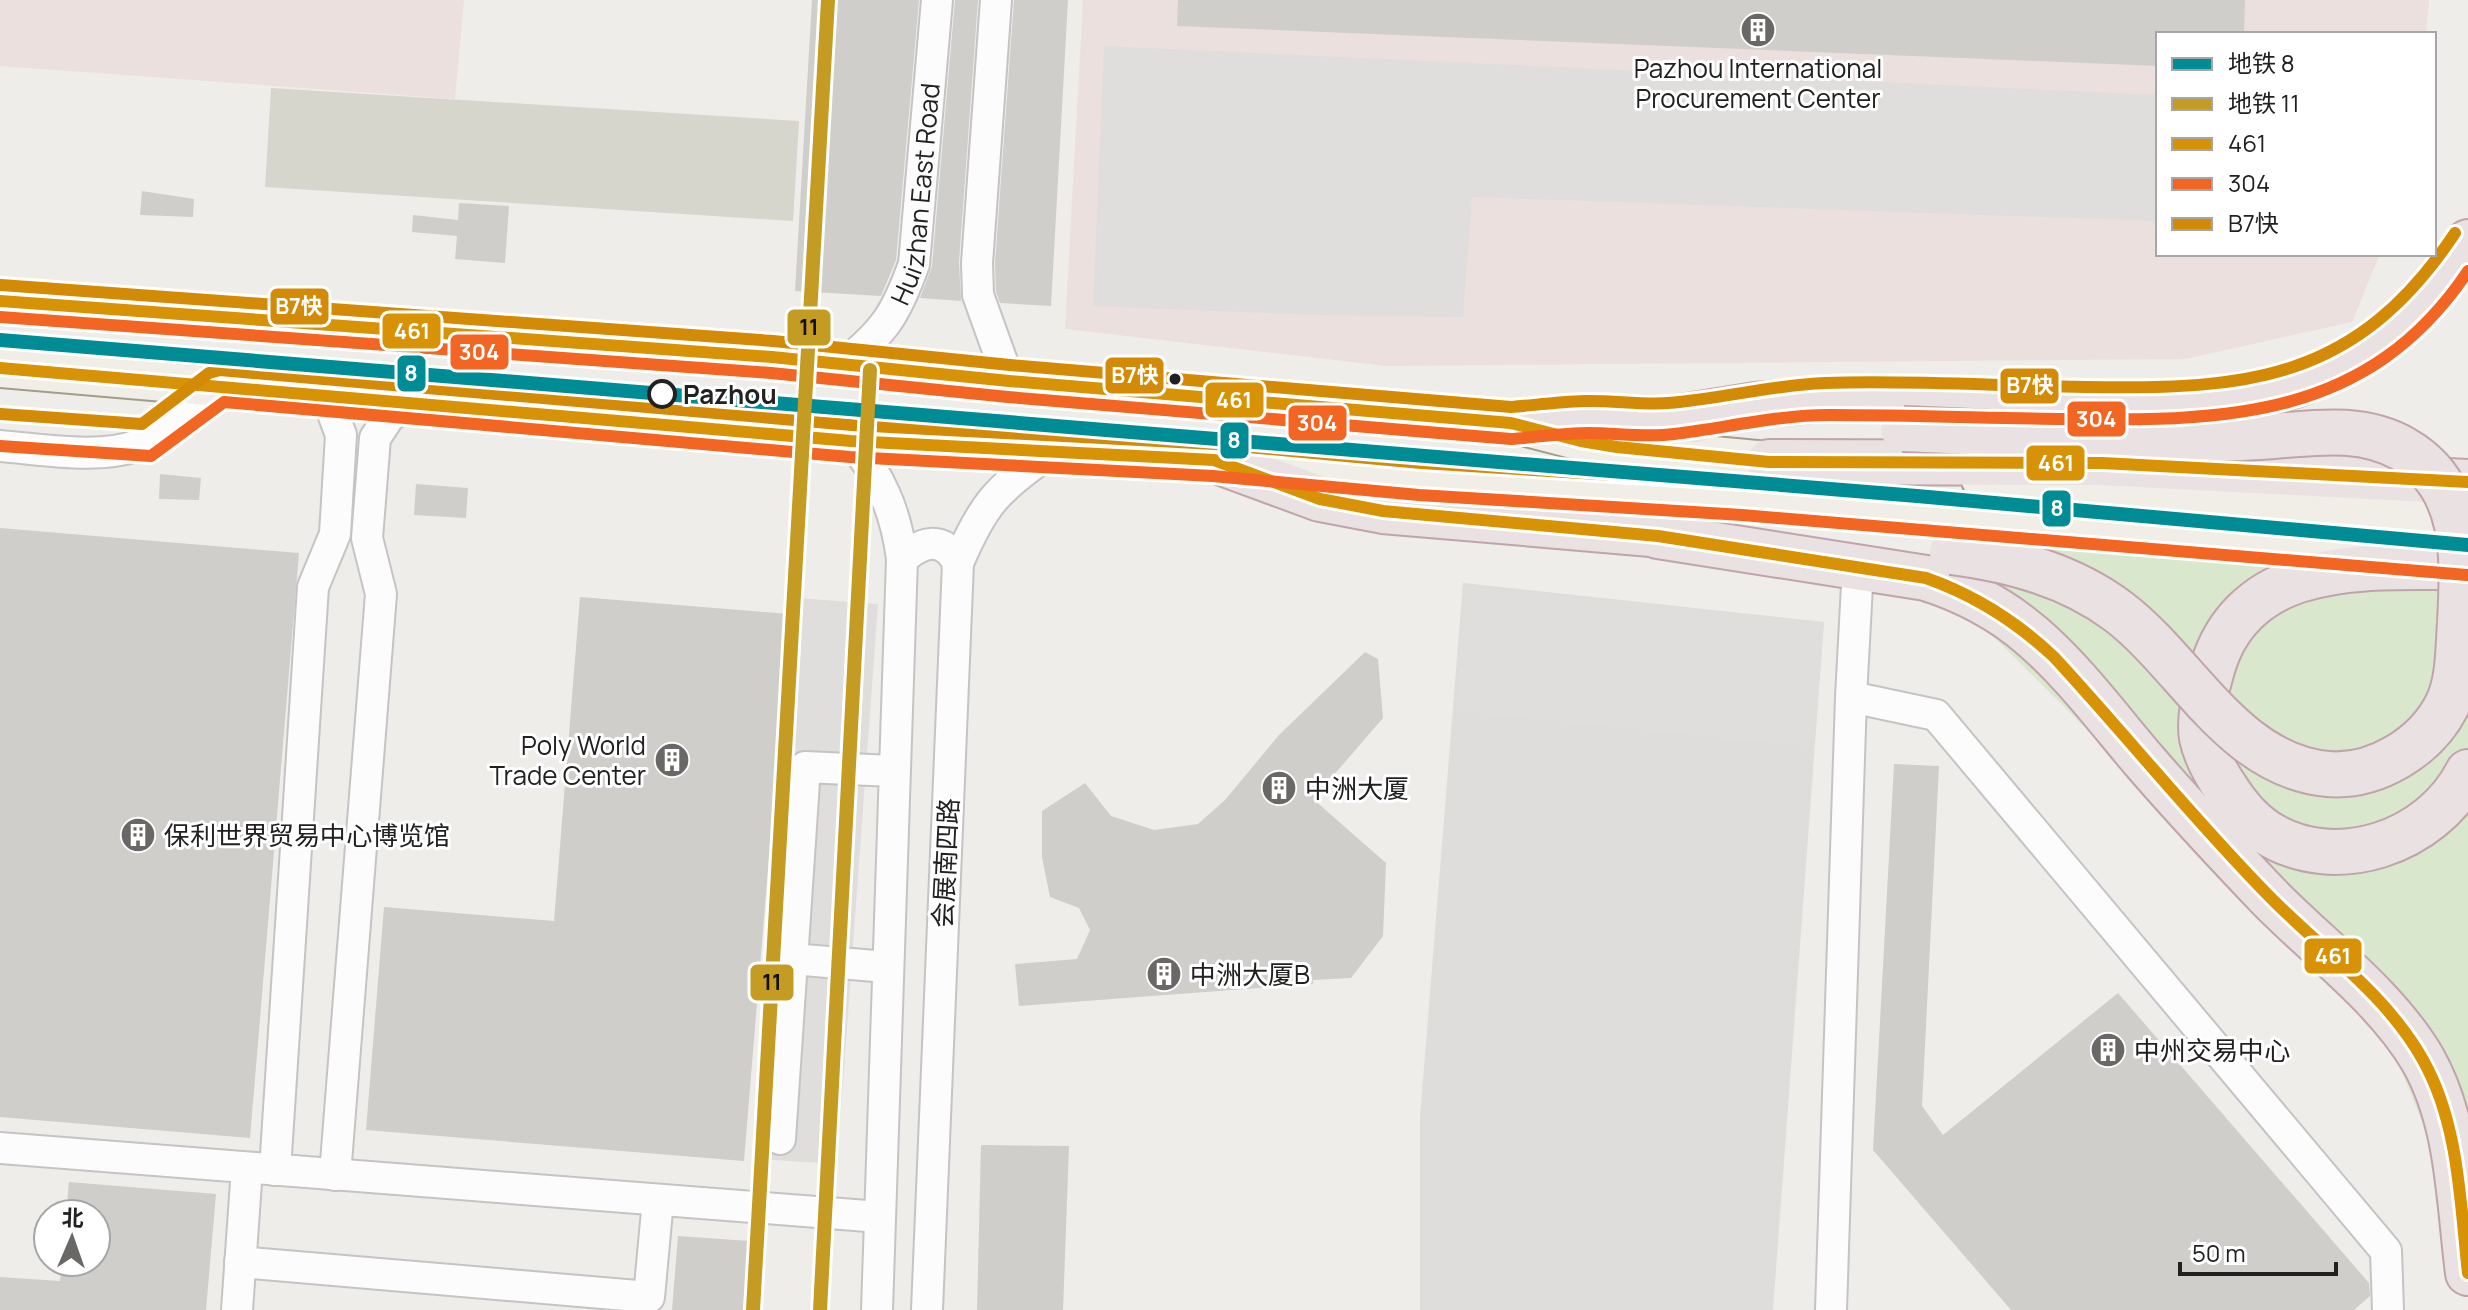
<svg xmlns="http://www.w3.org/2000/svg" width="2468" height="1310" viewBox="0 0 2468 1310" font-family="Manrope,'Noto Sans SC',sans-serif">
  <style>
    .residential { fill: #dedddb }
    .commercial { fill: #ebe0dd }
    .construction { fill: #d6d6cd }
    .grass { fill: #d9e8cc }
    .parking { fill: #dfdedd }
    .building { fill: #cfcecb }
    .lines { fill: none; stroke-linecap: round; stroke-linejoin: round }
    .minor-casing { stroke: #c4c4c2; stroke-width: 34 }
    .major-casing { stroke: #a29d89; stroke-width: 42 }
    .highway-casing { stroke: #c0a4aa; stroke-width: 48 }
    .minor { stroke: #fcfcfc; stroke-width: 30 }
    .major { stroke: #f1ede7; stroke-width: 38 }
    .highway { stroke: #eae1e2; stroke-width: 44 }
    .highway-bridge-casing { stroke: #c0a4aa; stroke-width: 48; stroke-linecap: butt }
    .highway-bridge { stroke: #eae1e2; stroke-width: 44 }
    .bus-1-casing { stroke: #fff; stroke-width: 18 }
    .bus-2-casing { stroke: #fff; stroke-width: 18 }
    .bus-3-casing { stroke: #fff; stroke-width: 18 }
    .bus-1 { stroke: #d79205; stroke-width: 12 }
    .bus-2 { stroke: #f26522; stroke-width: 12 }
    .bus-3 { stroke: #d38b07; stroke-width: 12 }
    .metro-1-casing { stroke: #fff; stroke-width: 20 }
    .metro-2-casing { stroke: #fff; stroke-width: 20 }
    .metro-1 { stroke: #008c95; stroke-width: 14 }
    .metro-2 { stroke: #c49c24; stroke-width: 14 }
    .bus-dot { fill: #212121; stroke: #fff; stroke-width: 3 }
    .stop-dot { fill: #fff; stroke: #212121; stroke-width: 4 }
    .labels { text-anchor: middle; dominant-baseline: central; stroke-width: 6; stroke-linejoin: round; paint-order: stroke }
    .poi-label { font-size: 26px; fill: #212121; stroke: #fff; text-anchor: start }
    .street-label { font-size: 26px; fill: #212121; stroke: #fff }
    .stop-label { font-size: 26px; font-weight: bold; fill: #212121; stroke: #fff; text-anchor: start }
    .line-badge { stroke: #fff; stroke-width: 3 }
    .badge-label { font-size: 22px; text-anchor: middle; font-weight: bold; fill: #fff }
    .pale-badge-label { font-size: 22px; text-anchor: middle; font-weight: bold; fill: #111 }
  </style>
  <rect width="100%" height="100%" fill="#eeedea"/>
  <polygon class="residential" points="1463,583 1824,622 1773,1310 1420,1310 1420,1117"/>
  <g class="commercial">
    <polygon points="0,0 464,0 455,99 0,66"/>
    <polygon points="1083,0 2429,0 2426,34 2158,34 2158,254 2380,254 2352,322 2185,359 1387,366 1065,329"/>
  </g>
  <polygon class="construction" points="271,88 799,121 793,221 265,187"/>
  <polygon class="grass" points="2044,538 2468,582 2468,1144 2429,1139 2383,1025 1955,598"/>
  <g class="parking">
    <polygon points="1104,46 2158,95 2158,221 1472,197 1463,317 1312,315 1093,306"/>
    <polygon points="1464,586 1824,622 1814,747 1457,711"/>
    <polygon points="797,598 878,604 837,1164 756,1159"/>
  </g>
  <g class="building">
    <polygon points="812,0 919,0 896,260 881,296 795,291"/>
    <polygon points="955,0 978,0 959,262 961,301 920,298 932,266"/>
    <polygon points="1014,0 1068,0 1051,306 1000,303 996,292 995,263"/>
    <polygon points="1178,0 2245,0 2244,34 2158,34 2158,66 1177,26"/>
    <polygon points="142,191 194,199 193,217 140,215"/>
    <polygon points="459,203 509,206 505,263 455,259 457,236 412,232 413,215 458,220"/>
    <polygon points="160,474 201,478 199,500 159,499"/>
    <polygon points="416,484 468,488 466,518 414,515"/>
    <polygon points="0,528 299,553 250,1138 0,1117"/>
    <polygon points="580,597 789,614 744,1161 366,1130 384,907 554,921"/>
    <polygon points="1365,652 1378,659 1383,718 1313,799 1386,863 1383,936 1351,978 1313,980 1313,984 1019,1006 1015,964 1077,959 1090,930 1079,908 1050,897 1042,857 1042,811 1085,783 1111,816 1154,830 1198,824 1225,800 1279,735"/>
    <polygon points="1894,764 1939,766 1922,1106 1943,1135 2118,993 2369,1283 2370,1296 2354,1310 2011,1310 1873,1150"/>
    <polygon points="981,1145 1069,1146 1063,1310 977,1310"/>
    <polygon points="69,1182 216,1194 206,1310 0,1310 0,1277 60,1281 62,1262 96,1262 96,1214 66,1214"/>
    <polygon points="678,1236 749,1241 743,1310 672,1310"/>
  </g>
  <g class="lines">
    <defs>
      <g id="minor">
        <polyline points="996,0 977,263 978,295 1009,381"/>
        <path id="s1" d="M 844,364 C 885,331 896,314 914,264 L 937,0"/>
        <path d="M 851,441 C 881,477 896,512 902,559 L 877,1310"/>
        <path d="M 0,446 C 40,449 100,460 138,445 C 168,432 194,406 219,386"/>
        <path d="M 902,559 C 923,541 943,535 958,563"/>
        <polyline points="1851,697 1936,715 2386,1251 2388,1310"/>
        <polyline points="792,959 887,967"/>
        <polyline points="780,1139 805,767 893,771"/>
        <polyline points="0,1148 880,1217"/>
        <polyline points="275,1170 313,587 335,534 341,435 331,408 320,395"/>
        <polyline points="335,1175 381,594 367,538 375,438 389,417 407,404"/>
        <polyline points="240,1262 649,1297 658,1200"/>
        <polyline points="237,1310 247,1168"/>
        <path d="M 927,1310 L 958,563 C 983,504 997,489 1049,453"/>
        <polyline points="1831,1310 1851,697 1858,567"/>
      </g>
      <g id="major">
        <polyline points="0,301 772,357 1009,381 1511,423 1581,441 1617,447 1801,464"/>
        <polyline points="0,368 851,441 1214,460 1420,479 1743,499 2397,553"/>
        <polyline points="1981,480 2468,521"/>
      </g>
      <g id="highway">
        <path d="M 1669,419 L 1756,405 L 1825,399 L 2146,404 C 2183,403 2220,402 2256,395 C 2346,378 2421,320 2468,242"/>
        <polyline points="1511,423 1584,417 1696,420"/>
        <polyline points="1214,460 1320,499 1383,511 1686,537"/>
        <polyline points="1769,462 2102,463 2468,482"/>
        <path d="M 1658,536 L 1926,578 C 1964,590 2002,610 2032,636 C 2075,673 2109,720 2146,763 C 2185,808 2227,853 2269,897 C 2319,948 2387,998 2423,1060 C 2459,1123 2459,1203 2468,1273"/>
        <path d="M 2468,567 C 2413,568 2352,563 2299,580 C 2256,594 2226,623 2213,666 C 2207,688 2198,715 2202,738 C 2206,756 2215,772 2225,787 C 2235,803 2249,821 2266,832 C 2335,876 2432,843 2468,772"/>
      </g>
    </defs>
    <use href="#minor" class="minor-casing"/>
    <use href="#major" class="major-casing"/>
    <use href="#highway" class="highway-casing"/>
    <use href="#minor" class="minor"/>
    <use href="#major" class="major"/>
    <use href="#highway" class="highway"/>
    <defs>
      <path id="highway-bridge" d="M 1903,429 C 1977,432 2050,436 2124,438 C 2163,438 2203,440 2242,438 C 2296,437 2355,420 2405,450 C 2468,487 2463,560 2460,623 C 2458,650 2459,681 2447,705 C 2426,747 2375,778 2328,774 C 2234,766 2187,664 2119,612 C 2070,575 2012,560 1952,552"/>
    </defs>
    <use href="#highway-bridge" class="highway-bridge-casing"/>
    <use href="#highway-bridge" class="highway-bridge"/>
    <defs>
      <g id="bus-1">
        <polyline points="0,301 772,357 1009,381 1511,423 1581,441 1617,447 1769,462 2102,463 2468,482"/>
        <path d="M 0,368 L 851,441 L 1214,460 L 1320,499 L 1383,511 L 1658,536 L 1926,578 C 1974,595 2017,622 2054,657 C 2127,736 2194,820 2270,897 C 2321,949 2387,995 2423,1060 C 2459,1124 2460,1202 2468,1273"/>
      </g>
      <g id="bus-2">
        <path d="M 0,317 L 771,373 L 1008,397 L 1511,439 C 1537,437 1563,433 1589,433 C 1617,433 1646,438 1674,434 C 1725,428 1777,415 1829,415 C 1908,415 1986,418 2065,419 C 2226,421 2368,420 2468,271"/>
        <polyline points="0,446 151,456 224,402 850,457 1213,476 1419,495 1742,515 2467,575"/>
      </g>
      <g id="bus-3">
        <path d="M 1,285 L 773,341 L 1010,365 L 1511,407 C 1535,405 1559,402 1584,401 C 1612,400 1640,405 1668,403 C 1721,399 1772,385 1825,383 C 1911,380 1999,386 2085,387 C 2250,390 2357,380 2455,233"/>
        <polyline points="1,414 142,424 209,373 220,370 852,425 1215,444 1421,463 1744,483 2468,543"/>
      </g>
    </defs>
    <use href="#bus-1" class="bus-1-casing"/>
    <use href="#bus-2" class="bus-2-casing"/>
    <use href="#bus-3" class="bus-3-casing"/>
    <use href="#bus-1" class="bus-1"/>
    <use href="#bus-2" class="bus-2"/>
    <use href="#bus-3" class="bus-3"/>
    <defs>
      <polyline id="metro-1" points="0,340 1917,496 2468,545"/>
      <g id="metro-2">
        <polyline points="753,1310 828,0"/>
        <polyline points="820,1310 870,370"/>
      </g>
    </defs>
    <use href="#metro-1" class="metro-1-casing"/>
    <use href="#metro-2" class="metro-2-casing"/>
    <use href="#metro-1" class="metro-1"/>
    <use href="#metro-2" class="metro-2"/>
  </g>
  <defs>
    <symbol id="building-disc" viewBox="-11 -11 22 22"><circle r="9.5" fill="#696867" stroke="#fff"/><path d="M-4-6H4V6H1V3H-1V6H-4ZM-2.5-4.3h1.7v1.8h-1.7ZM.8-4.3h1.7v1.8H.8ZM-2.5-1h1.7V.8h-1.7ZM.8-1h1.7V.8H.8Z" fill="#fff"/></symbol>
  </defs>
  <g fill-rule="evenodd">
    <use href="#building-disc" x="1738" y="10" width="40" height="40"/>
    <use href="#building-disc" x="652" y="740" width="40" height="40"/>
    <use href="#building-disc" x="1259" y="768" width="40" height="40"/>
    <use href="#building-disc" x="118" y="815" width="40" height="40"/>
    <use href="#building-disc" x="1144" y="954" width="40" height="40"/>
    <use href="#building-disc" x="2088" y="1030" width="40" height="40"/>
  </g>
  <circle class="bus-dot" cx="1175" cy="379" r="7"/>
  <circle class="stop-dot" cx="662" cy="394" r="13"/>
  <g class="labels">
    <g class="poi-label">
      <text x="1758" y="68" text-anchor="middle">Pazhou International<tspan x="1758" dy="30">Procurement Center</tspan></text>
      <text x="646" y="745" text-anchor="end">Poly World<tspan x="646" dy="30">Trade Center</tspan></text>
      <text x="1305" y="788">中洲大厦</text>
      <text x="164" y="835">保利世界贸易中心博览馆</text>
      <text x="1190" y="974">中洲大厦B</text>
      <text x="2134" y="1050">中州交易中心</text>
    </g>
    <g class="street-label">
      <text stroke="none"><textPath href="#s1" startOffset="194">Huizhan East Road</textPath></text>
      <text transform="translate(945 863) rotate(-87)">会展南四路</text>
    </g>
    <g class="stop-label">
      <text x="683" y="394">Pazhou</text>
    </g>
  </g>
  <g class="line-badge">
    <rect x="269" y="287" width="61" height="39" rx="8" fill="#d38b07"/>
    <rect x="786" y="308" width="46" height="39" rx="8" fill="#c49c24"/>
    <rect x="381" y="312" width="61" height="38" rx="8" fill="#d79205"/>
    <rect x="449" y="333" width="61" height="38" rx="8" fill="#f26522"/>
    <rect x="396" y="354" width="31" height="39" rx="8" fill="#008c95"/>
    <rect x="1104" y="356" width="61" height="39" rx="8" fill="#d38b07"/>
    <rect x="1999" y="367" width="61" height="38" rx="8" fill="#d38b07"/>
    <rect x="1204" y="381" width="61" height="38" rx="8" fill="#d79205"/>
    <rect x="2066" y="400" width="61" height="38" rx="8" fill="#f26522"/>
    <rect x="1287" y="404" width="61" height="38" rx="8" fill="#f26522"/>
    <rect x="1219" y="421" width="31" height="39" rx="8" fill="#008c95"/>
    <rect x="2025" y="444" width="61" height="38" rx="8" fill="#d79205"/>
    <rect x="2041" y="489" width="31" height="39" rx="8" fill="#008c95"/>
    <rect x="2303" y="937" width="60" height="38" rx="8" fill="#d79205"/>
    <rect x="749" y="963" width="46" height="39" rx="8" fill="#c49c24"/>
  </g>
  <g class="badge-label">
    <text x="299" y="314">B7快</text>
    <text x="412" y="339">461</text>
    <text x="479" y="360">304</text>
    <text x="411" y="381">8</text>
    <text x="1135" y="383">B7快</text>
    <text x="2030" y="393">B7快</text>
    <text x="1234" y="408">461</text>
    <text x="2096" y="427">304</text>
    <text x="1317" y="431">304</text>
    <text x="1234" y="448">8</text>
    <text x="2056" y="471">461</text>
    <text x="2057" y="516">8</text>
    <text x="2333" y="964">461</text>
  </g>
  <g class="pale-badge-label">
    <text x="809" y="335">11</text>
    <text x="772" y="990">11</text>
  </g>
  <rect x="2156" y="32" width="280" height="224" fill="#ffffff" stroke="#a6a6a6" stroke-width="2"/>
  <rect x="2172" y="58" width="40" height="12" fill="#008c95" stroke="#a6a6a6" stroke-width="2"/>
  <text x="2228" y="72" font-size="24" fill="#212121">地铁 8</text>
  <rect x="2172" y="98" width="40" height="12" fill="#c49c24" stroke="#a6a6a6" stroke-width="2"/>
  <text x="2228" y="112" font-size="24" fill="#212121">地铁 11</text>
  <rect x="2172" y="138" width="40" height="12" fill="#d79205" stroke="#a6a6a6" stroke-width="2"/>
  <text x="2228" y="152" font-size="24" fill="#212121">461</text>
  <rect x="2172" y="178" width="40" height="12" fill="#f26522" stroke="#a6a6a6" stroke-width="2"/>
  <text x="2228" y="192" font-size="24" fill="#212121">304</text>
  <rect x="2172" y="218" width="40" height="12" fill="#d38b07" stroke="#a6a6a6" stroke-width="2"/>
  <text x="2228" y="232" font-size="24" fill="#212121">B7快</text>
  <g transform="translate(72 1238) rotate(2)"><circle r="38" fill="#ffffff" stroke="#a6a6a6" stroke-width="2"/>
  <path d="M0-6L14 30L0 20L-14 30Z" fill="#696867"/>
  <text y="-12" font-size="22" font-weight="bold" text-anchor="middle" fill="#212121">北</text>
  </g>
  <path d="M2180 1262v12h156v-12" fill="none" stroke="#212121" stroke-width="4"/>
  <text x="2192" y="1262" font-size="24" fill="#212121" stroke="#ffffff" stroke-width="6" paint-order="stroke">50 m</text>
</svg>
